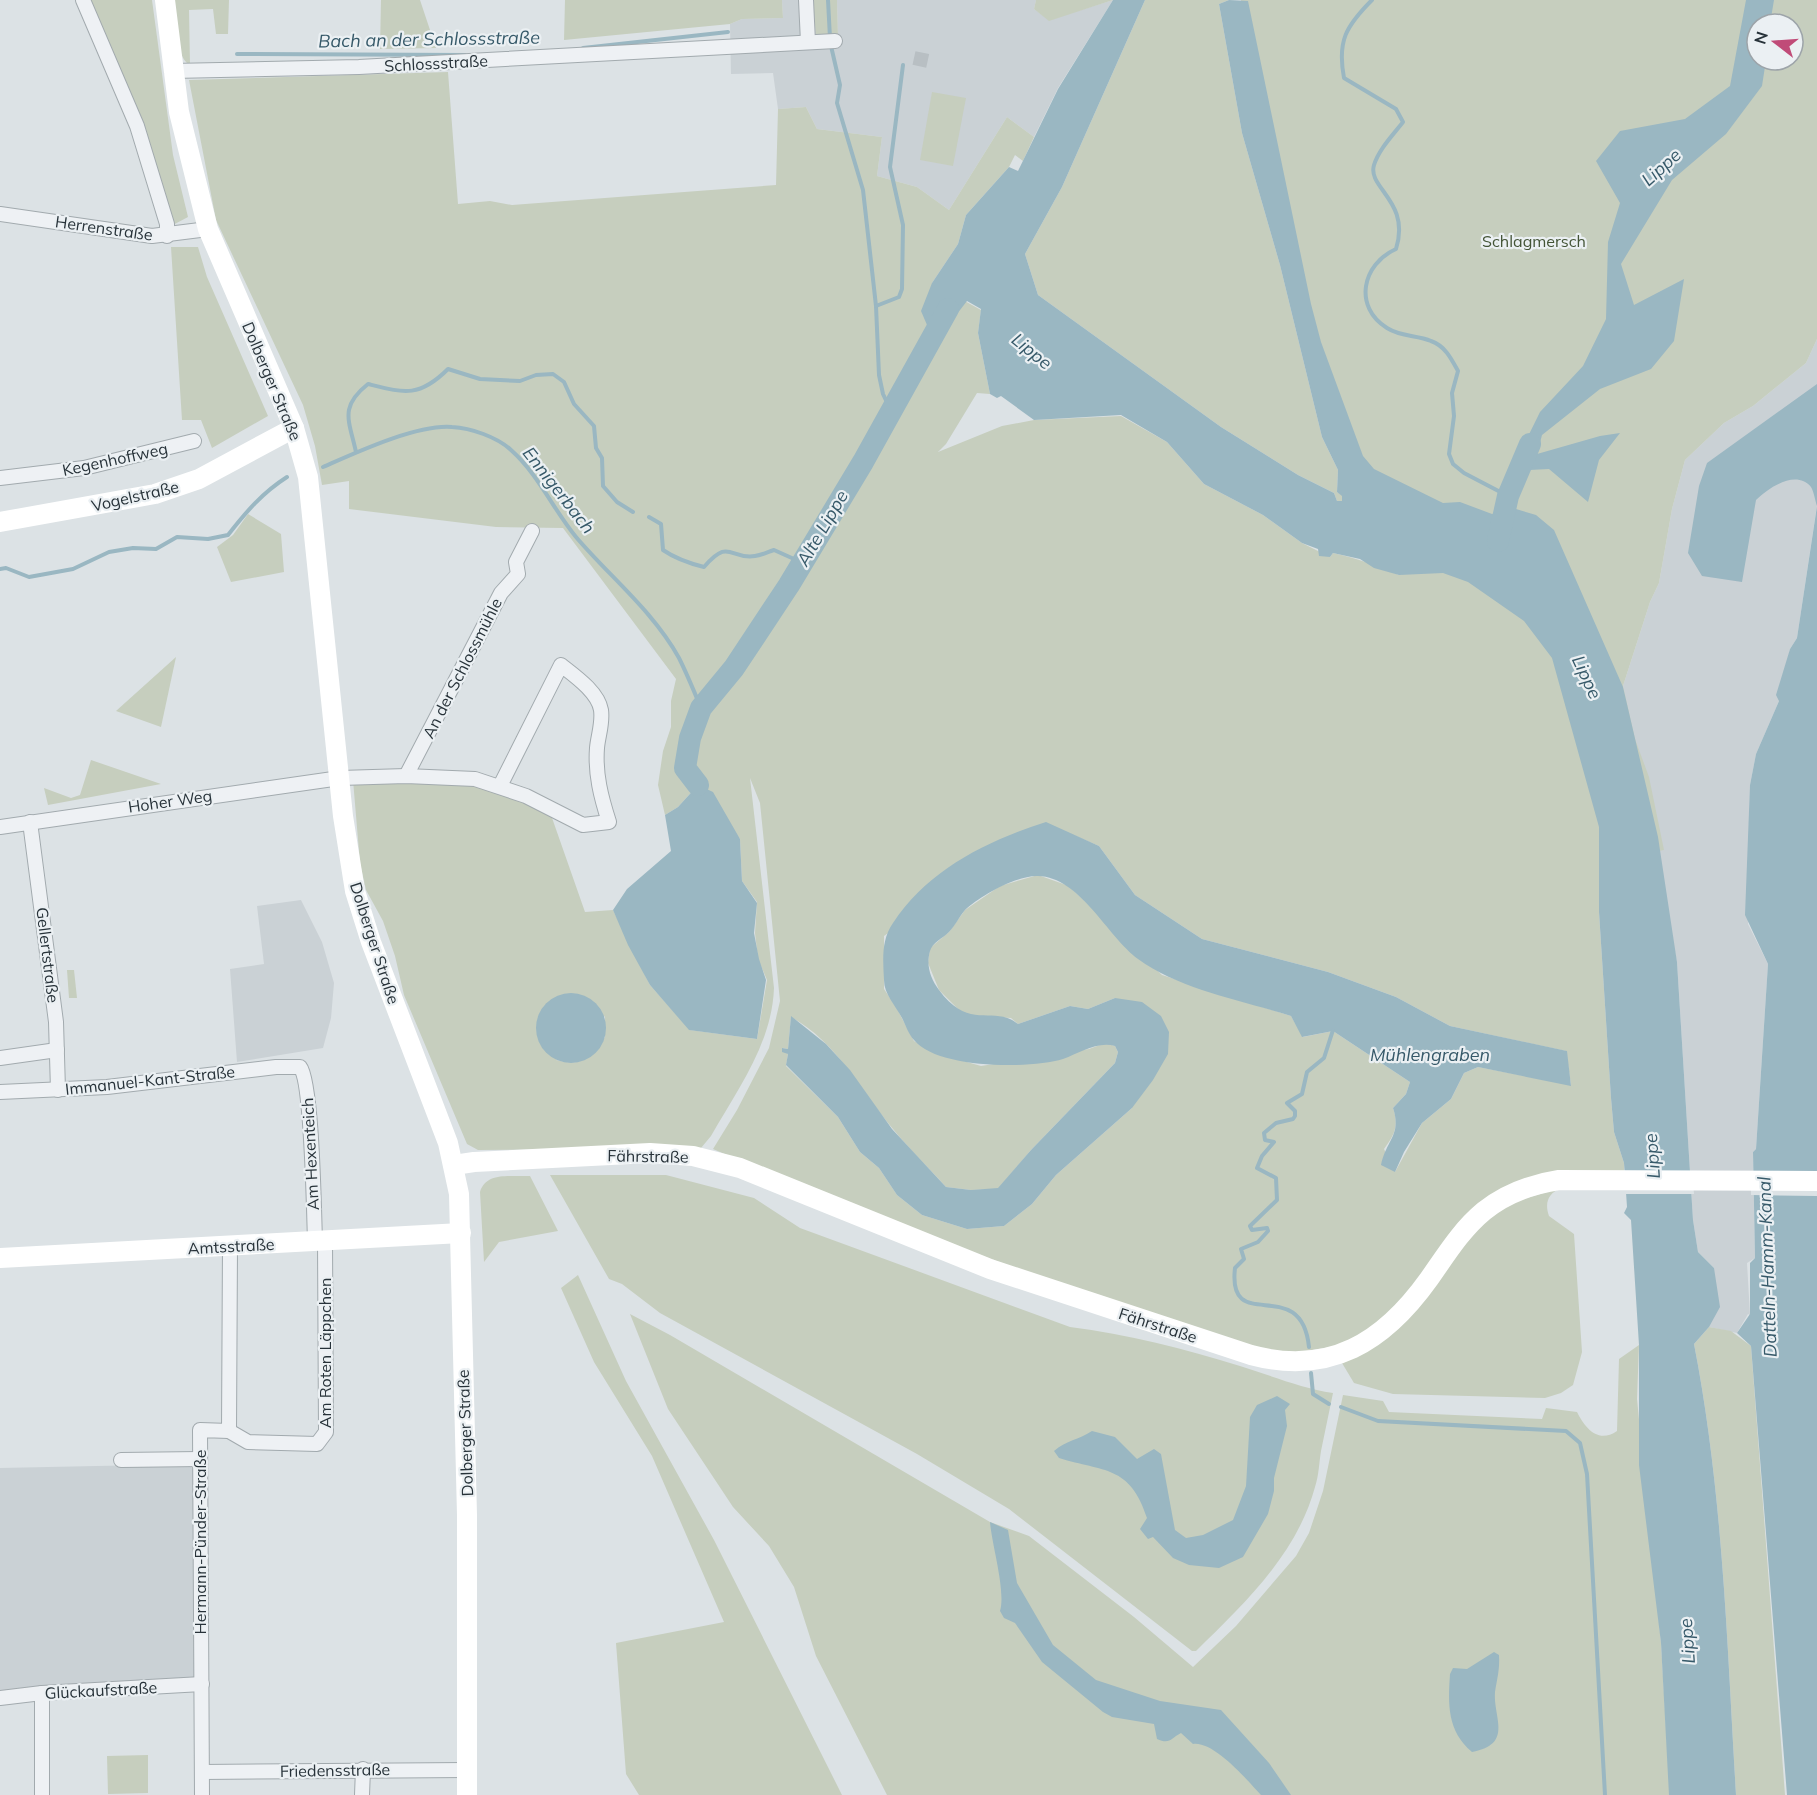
<svg xmlns="http://www.w3.org/2000/svg" width="1817" height="1795" viewBox="0 0 1817 1795" font-family="Mulish,sans-serif">
  <style>
    .built { fill: #cad1d5 }
    .green { fill: #c6cebe; fill-rule: evenodd }
    .water { fill: #9ab7c2 }
    .pier { fill: #dce2e5 }
    .lines { fill: none; stroke-linecap: round; stroke-linejoin: round }
    .stream { stroke: #9ab7c2; stroke-width: 4 }
    .river { stroke: #9ab7c2; stroke-width: 22 }
    .street-tunnel { stroke: #b8bfc3; stroke-width: 14; stroke-dasharray: 14 7; stroke-linecap: butt }
    .street-casing { stroke: #a2aaae; stroke-width: 16 }
    .street { stroke: #eef1f4; stroke-width: 14 }
    .secondary { stroke: #fff; stroke-width: 20 }
    .labels { text-anchor: middle; dominant-baseline: central; stroke-width: 4.5; stroke-linejoin: round; paint-order: stroke }
    .street-label { font-size: 16px; fill: #273239; stroke: #ebf0f3 }
    .park-label { font-size: 16px; fill: #435436; stroke: #ebf0f3 }
    .water-label { font-size: 18px; font-style: italic; fill: #365969; stroke: #ebf0f3 }
  </style>
  <rect width="100%" height="100%" fill="#dce2e5"/>
  <g class="built">
    <polygon points="782,0 813,0 816,37 838,35 837,0 1036,0 1034,9 1049,20 1113,0 1058,88 1034,137 1007,117 949,210 917,187 877,176 882,137 817,129 806,107 778,109 773,73 731,74 730,24 742,19 783,18"/>
    <polygon points="1817,339 1817,505 1797,638 1790,649 1779,701 1756,754 1750,785 1748,924 1768,964 1756,1149 1753,1152 1755,1258 1747,1263 1750,1315 1748,1314 1737,1333 1709,1327 1714,1268 1698,1252 1693,1220 1677,962 1623,686 1650,602 1659,583 1672,509 1685,460 1724,423 1753,406 1806,363"/>
    <polygon points="301,900 322,942 334,983 331,1018 323,1048 237,1062 230,969 264,964 257,906"/>
    <polygon points="193,1464 194,1680 0,1691 0,1468"/>
  </g>
  <g class="green">
    <polygon points="87,0 152,0 173,155 188,217 171,226"/>
    <path d="M 175,0 L 229,0 L 228,34 L 216,34 L 213,9 L 189,10 L 190,65 C 175,58 175,15 175,0 Z"/>
    <polygon points="381,0 420,0 436,48 380,49"/>
    <polygon points="565,0 782,0 783,18 742,19 730,24 564,40"/>
    <polygon points="813,0 837,0 838,36 816,38"/>
    <polygon points="1036,0 1113,0 1049,21 1034,9"/>
    <polygon points="1145,0 1229,0 1219,4 1242,133 1280,265 1322,437 1338,470 1337,492 1342,495 1342,502 1337,501 1334,493 1298,475 1221,427 1038,295 1025,254 1062,187"/>
    <path d="M 1241,0 L 1817,0 L 1817,339 L 1806,363 L 1753,406 L 1724,423 L 1685,460 L 1672,509 L 1659,583 L 1650,602 L 1623,686 L 1635,739 L 1649,777 L 1664,850 L 1600,862 L 1599,912 L 1611,1098 L 1614,1132 L 1624,1163 L 1624,1174 L 1515,1185 L 1408,1298 L 1350,1344 L 1280,1355 L 1174,1324 L 872,1217 L 713,1149 L 737,1110 L 769,1048 L 780,1001 L 760,803 L 750,778 L 774,988 C 772,1043 738,1089 711,1136 L 701,1148 L 478,1150 L 467,1144 L 404,995 L 395,956 L 383,921 L 366,890 L 360,863 L 353,780 L 481,783 L 551,815 L 585,912 L 613,910 L 650,985 L 690,1030 L 757,1039 L 767,980 L 758,959 L 755,933 L 757,902 L 742,881 L 740,839 L 698,785 L 678,807 L 665,815 L 658,785 L 663,751 L 671,727 L 671,701 L 676,679 L 563,528 L 496,527 L 349,509 L 349,481 L 322,485 L 315,446 L 303,405 L 216,220 L 189,80 L 448,72 L 458,204 L 490,201 L 512,205 L 776,185 L 778,109 L 806,107 L 817,129 L 882,137 L 877,176 L 917,187 L 949,210 L 1007,117 L 1034,137 L 1023,161 L 1015,155 L 1009,167 L 966,215 L 958,244 L 932,283 L 981,310 L 978,333 L 990,394 L 977,393 L 946,444 L 938,452 L 1002,426 L 1034,420 L 1121,416 L 1167,442 L 1204,484 L 1263,515 L 1302,543 L 1330,557 L 1333,553 C 1356,558 1378,566 1399,575 L 1311,338 L 1245,38 ZM 1757,24 L 1793,24 L 1793,60 L 1757,60 ZM 1045,823 L 1099,846 L 1135,895 L 1202,939 L 1328,972 L 1396,997 L 1450,1026 L 1566,1051 L 1571,1085 L 1478,1067 L 1464,1073 L 1451,1099 L 1422,1123 L 1395,1172 L 1384,1149 C 1395,1134 1399,1126 1393,1108 L 1406,1094 L 1410,1082 L 1333,1031 L 1303,1037 L 1291,1016 L 1162,975 L 1069,886 L 1038,875 L 1000,886 L 965,910 L 949,932 L 930,948 L 928,963 L 939,990 L 960,1011 L 973,1016 L 1011,1018 L 1018,1024 L 1070,1006 L 1088,1009 L 1115,998 L 1132,1108 L 1056,1175 L 1032,1204 L 1004,1226 L 967,1229 L 922,1215 L 897,1195 L 879,1168 L 860,1152 L 838,1117 L 786,1066 L 788,1054 L 782,1048 L 788,1049 L 791,1017 C 837,1042 861,1091 893,1129 C 909,1149 929,1168 946,1187 L 971,1190 L 998,1189 L 1031,1150 L 1115,1063 L 1118,1052 L 1115,1046 L 1105,1043 L 1089,1049 L 981,1066 L 932,1052 L 914,1041 L 896,1007 L 884,989 L 884,936 ZM 605,1016 L 605,1037 C 589,1058 583,1067 556,1060 Z"/>
    <polygon points="932,92 966,98 953,166 920,160"/>
    <polygon points="171,247 198,247 207,277 268,416 212,448 201,420 182,420"/>
    <polygon points="248,514 281,534 284,572 231,582 217,547 233,535"/>
    <polygon points="176,657 161,727 116,711"/>
    <polygon points="91,760 161,784 48,805 44,788 71,798 80,795"/>
    <polygon points="67,970 74,970 77,998 69,998"/>
    <path d="M 550,1175 L 666,1175 L 754,1198 L 800,1228 L 1070,1327 C 1127,1334 1185,1349 1240,1366 C 1272,1376 1301,1388 1333,1393 C 1329,1412 1325,1432 1321,1451 C 1319,1463 1319,1475 1315,1487 C 1297,1554 1244,1604 1196,1651 L 1192,1651 L 1009,1509 L 917,1454 L 660,1313 L 622,1284 L 609,1279 Z"/>
    <path d="M 530,1176 L 558,1231 L 499,1242 L 484,1262 L 480,1192 C 486,1171 512,1177 530,1176 Z"/>
    <path d="M 1561,1188 C 1549,1193 1544,1202 1549,1216 L 1574,1234 L 1582,1352 L 1573,1385 L 1561,1393 L 1545,1398 L 1393,1394 L 1354,1383 L 1342,1363 L 1476,1227 L 1509,1203 Z"/>
    <polygon points="578,1275 626,1381 714,1540 842,1795 639,1795 626,1774 616,1643 724,1622 652,1456 594,1362 561,1288"/>
    <path d="M 630,1314 L 670,1335 L 990,1522 L 1029,1536 L 1134,1617 L 1193,1667 L 1236,1626 L 1296,1556 L 1309,1533 L 1323,1491 L 1343,1395 L 1383,1401 L 1389,1412 L 1542,1419 L 1546,1408 L 1577,1412 C 1585,1428 1598,1444 1617,1431 L 1619,1359 L 1639,1345 L 1637,1399 L 1661,1643 L 1670,1795 L 887,1795 L 816,1656 L 794,1587 L 769,1546 L 733,1507 L 668,1409 Z"/>
    <path d="M 1709,1327 L 1731,1331 L 1751,1346 L 1785,1795 L 1736,1795 C 1727,1644 1723,1492 1694,1344 Z"/>
    <polygon points="148,1755 148,1793 108,1794 107,1756"/>
  </g>
  <g class="water">
    <path d="M 1113,0 L 1145,0 L 1062,187 L 1025,254 L 1038,295 L 1221,427 L 1298,475 L 1334,493 L 1337,501 L 1342,501 L 1342,496 L 1337,492 L 1338,470 L 1322,437 L 1280,265 L 1242,133 L 1219,4 L 1229,0 L 1248,1 L 1311,304 L 1321,342 L 1363,456 L 1374,469 L 1443,503 L 1460,502 L 1492,514 L 1516,509 L 1536,515 L 1554,530 L 1623,687 L 1658,837 L 1677,962 L 1693,1220 L 1698,1252 L 1714,1268 L 1720,1307 L 1709,1327 L 1694,1344 C 1723,1492 1727,1644 1736,1795 L 1669,1795 L 1661,1643 L 1639,1465 L 1639,1345 L 1631,1220 L 1624,1213 L 1627,1207 L 1624,1163 L 1614,1132 L 1611,1098 L 1599,912 L 1599,827 L 1552,658 L 1524,621 L 1468,582 L 1443,573 L 1399,575 L 1374,568 L 1360,559 L 1333,553 L 1330,557 L 1319,556 L 1318,549 L 1302,543 L 1263,515 L 1204,484 L 1167,442 L 1121,415 L 1034,420 L 1001,396 L 997,398 L 990,394 L 978,333 L 981,309 L 967,301 L 940,336 L 930,332 L 921,311 L 932,283 L 958,244 L 966,215 L 1009,167 L 1018,171 L 1058,89 Z"/>
    <polygon points="1746,0 1774,0 1770,24 1757,24 1757,60 1766,60 1762,86 1726,134 1672,180 1621,264 1634,305 1684,279 1674,341 1651,369 1600,389 1542,435 1537,454 1600,436 1620,433 1599,460 1588,502 1549,469 1511,471 1540,412 1583,366 1606,319 1608,242 1620,203 1596,161 1620,131 1685,119 1730,86"/>
    <path d="M 1817,384 L 1817,1795 L 1787,1795 L 1751,1346 L 1737,1333 L 1750,1314 L 1750,1263 L 1755,1258 L 1753,1152 L 1756,1149 L 1768,964 L 1745,915 L 1750,785 L 1756,754 L 1779,701 L 1776,695 L 1790,649 L 1797,638 L 1817,506 C 1815,500 1814,492 1811,487 C 1796,469 1768,488 1756,500 L 1742,582 L 1702,576 L 1688,553 L 1699,486 L 1707,463 Z"/>
    <polygon points="698,785 713,792 740,839 742,881 757,903 754,933 759,959 766,980 757,1039 689,1030 650,985 628,945 613,910 627,889 671,851 665,815 678,807"/>
    <path d="M 1046,822 L 1099,846 L 1135,895 L 1202,939 L 1328,972 L 1396,997 L 1450,1026 L 1567,1051 L 1571,1086 L 1478,1067 L 1464,1073 L 1451,1099 L 1422,1123 L 1404,1152 L 1395,1172 L 1381,1165 C 1386,1140 1402,1135 1393,1108 L 1406,1094 L 1410,1082 L 1333,1031 L 1302,1037 L 1291,1016 C 1241,1000 1181,990 1138,959 C 1107,936 1080,877 1038,876 C 1017,875 980,896 965,910 C 959,917 955,926 949,932 C 943,938 932,943 930,951 C 926,965 930,978 939,990 C 970,1032 993,1004 1018,1024 L 1070,1006 L 1088,1009 L 1115,998 L 1142,1002 L 1161,1016 L 1169,1032 L 1168,1054 L 1153,1080 L 1132,1108 L 1056,1175 L 1032,1204 L 1004,1226 L 967,1229 L 922,1215 L 897,1195 L 879,1168 L 860,1152 L 838,1117 L 786,1065 L 788,1054 L 782,1052 L 782,1048 L 788,1049 L 791,1016 L 826,1044 L 850,1070 L 892,1129 L 946,1187 L 971,1190 L 998,1188 L 1031,1150 L 1115,1063 L 1118,1052 L 1115,1046 C 1097,1041 1080,1053 1063,1059 C 1030,1069 937,1069 914,1040 C 909,1035 906,1026 903,1020 C 897,1007 884,995 884,980 C 883,960 881,940 893,923 C 928,870 986,841 1046,822 Z"/>
    <circle cx="571" cy="1028" r="35"/>
    <path d="M 1277,1396 L 1290,1404 L 1285,1410 L 1287,1426 L 1274,1478 L 1274,1491 L 1268,1514 L 1243,1557 L 1219,1568 L 1189,1565 L 1173,1558 L 1153,1537 L 1148,1539 L 1140,1529 L 1147,1518 C 1130,1465 1104,1472 1059,1458 L 1054,1451 C 1067,1440 1078,1440 1092,1431 L 1115,1437 L 1137,1459 L 1154,1449 L 1161,1454 L 1175,1530 L 1186,1538 L 1203,1535 L 1233,1520 L 1246,1486 L 1250,1417 L 1257,1405 Z"/>
    <path d="M 990,1522 L 1008,1530 L 1017,1583 L 1053,1645 L 1096,1680 L 1160,1701 L 1221,1710 L 1269,1763 L 1291,1795 L 1261,1795 C 1247,1780 1214,1741 1193,1744 L 1181,1733 C 1171,1738 1170,1745 1157,1739 L 1154,1724 L 1112,1717 L 1103,1712 L 1042,1662 L 1015,1623 L 1004,1618 L 1000,1611 C 1006,1591 992,1546 990,1522 Z"/>
    <path d="M 1494,1652 L 1499,1655 C 1500,1669 1497,1679 1495,1692 C 1493,1718 1514,1744 1472,1752 C 1447,1731 1448,1704 1450,1674 L 1453,1668 L 1467,1669 Z"/>
  </g>
  <g class="pier">
    <polygon points="1621,1171 1692,1172 1694,1194 1621,1194"/>
    <polygon points="1751,1173 1817,1175 1817,1196 1751,1195"/>
  </g>
  <g class="lines">
    <g class="stream">
      <polyline points="828,0 830,38"/>
      <path d="M 1372,0 C 1346,26 1337,41 1344,78 L 1396,109 L 1403,122 C 1393,135 1379,149 1374,165 C 1367,188 1411,201 1396,249 C 1362,264 1353,307 1387,328 C 1401,337 1417,335 1431,341 C 1445,346 1451,358 1458,371 L 1452,393 L 1454,416 L 1449,454 L 1453,464 L 1464,473 L 1508,496"/>
      <polyline points="831,46 840,85 837,103 863,190 876,306 879,375 883,394 891,411"/>
      <polyline points="583,48 728,32"/>
      <polyline points="237,54 465,55"/>
      <polyline points="876,306 899,297 902,289 903,225 890,167 903,65"/>
      <path d="M 356,452 C 349,420 339,407 368,384 C 404,393 419,398 448,369 L 480,379 L 520,381 L 536,375 L 553,374 L 564,382 L 574,404 L 594,426 L 596,448 L 602,458 L 603,486 L 617,502 L 633,512"/>
      <path d="M 323,467 C 355,453 417,424 452,427 C 471,428 497,437 511,450 C 538,474 553,509 576,537 C 610,577 653,611 679,658 C 687,674 694,691 701,708"/>
      <path d="M 649,517 L 661,524 L 663,550 C 676,559 688,563 704,567 C 730,537 729,560 755,556 C 762,555 768,552 774,550 L 803,563"/>
      <path d="M 0,569 L 6,568 L 29,577 L 73,569 L 109,552 L 133,548 L 156,549 L 177,537 L 208,539 L 228,535 C 246,512 262,493 287,477"/>
      <path d="M 1309,1347 C 1301,1272 1227,1337 1235,1268 L 1244,1259 L 1241,1249 L 1258,1242 L 1268,1231 L 1267,1228 L 1252,1230 L 1250,1226 L 1277,1200 L 1276,1178 L 1257,1168 L 1262,1156 L 1274,1142 L 1265,1140 L 1264,1133 L 1276,1123 L 1293,1119 L 1295,1116 L 1295,1111 L 1287,1103 L 1302,1094 L 1307,1072 L 1324,1058 L 1333,1030"/>
      <polyline points="1311,1373 1313,1394 1329,1404"/>
      <polyline points="1341,1407 1378,1421 1566,1431 1580,1443 1587,1474 1605,1795"/>
    </g>
    <g class="river">
      <polyline points="1498,541 1508,496 1530,444"/>
      <polyline points="698,785 685,768 690,738 701,708 734,668 789,585 863,462 948,309"/>
    </g>
    <polyline class="street-tunnel" points="914,58 928,61"/>
    <defs>
      <g id="street">
        <polyline points="83,0 137,126 167,224 167,236"/>
        <polyline points="806,0 808,42"/>
        <polyline points="172,71 359,67 835,41"/>
        <polyline points="0,214 152,236 208,229"/>
        <polyline points="0,478 84,468 194,441"/>
        <polyline points="406,776 501,593 518,574 516,562 532,531"/>
        <polyline points="30,822 56,1022 58,1090"/>
        <path d="M 0,827 L 340,778 L 406,776 L 475,779 L 526,796 L 583,825 L 609,822 C 601,797 595,774 597,748 C 598,736 603,723 601,710 C 598,692 575,676 561,665 L 500,786"/>
        <polyline points="0,1058 57,1050"/>
        <path d="M 0,1092 L 107,1087 L 276,1067 L 300,1067 C 312,1081 314,1214 315,1241"/>
        <polyline points="229,1431 248,1442 317,1444 326,1432 325,1240"/>
        <polyline points="121,1460 199,1459"/>
        <polyline points="42,1693 42,1795"/>
        <polyline points="0,1698 42,1693 202,1684"/>
        <polyline points="202,1772 467,1770"/>
        <polyline points="202,1795 200,1430 229,1431 230,1246"/>
        <polyline points="362,1795 363,1769"/>
      </g>
    </defs>
    <use href="#street" class="street-casing"/>
    <use href="#street" class="street"/>
    <g class="secondary">
      <polyline points="165,0 179,112 208,229 294,428 308,477 343,816 355,891 371,942 448,1143 459,1194 467,1515 467,1795"/>
      <polyline points="0,522 155,494 199,479 294,428"/>
      <path d="M 454,1165 L 474,1162 L 650,1153 L 693,1156 L 740,1168 L 990,1269 L 1251,1355 C 1330,1376 1384,1342 1429,1279 C 1446,1255 1461,1230 1484,1211 C 1505,1194 1533,1184 1559,1180 L 1817,1181"/>
      <polyline points="0,1258 461,1233"/>
    </g>
  </g>
  <g class="labels">
    <g class="street-label">
      <text transform="translate(436 63) rotate(-3)">Schlossstraße</text>
      <text transform="translate(104 228) rotate(8)">Herrenstraße</text>
      <text transform="translate(272 381) rotate(67)">Dolberger Straße</text>
      <text transform="translate(115 459) rotate(-12)">Kegenhoffweg</text>
      <text transform="translate(135 496) rotate(-13)">Vogelstraße</text>
      <text transform="translate(462 668) rotate(-63)">An der Schlossmühle</text>
      <text transform="translate(170 801) rotate(-8)">Hoher Weg</text>
      <text transform="translate(375 943) rotate(72)">Dolberger Straße</text>
      <text transform="translate(48 955) rotate(83)">Gellertstraße</text>
      <text transform="translate(150 1080) rotate(-6)">Immanuel-Kant-Straße</text>
      <text transform="translate(310 1154) rotate(-93)">Am Hexenteich</text>
      <text transform="translate(648 1156) rotate(1)">Fährstraße</text>
      <text transform="translate(231 1246) rotate(-3)">Amtsstraße</text>
      <text transform="translate(1158 1325) rotate(18)">Fährstraße</text>
      <text transform="translate(325 1353) rotate(-90)">Am Roten Läppchen</text>
      <text transform="translate(465 1433) rotate(-92)">Dolberger Straße</text>
      <text transform="translate(200 1542) rotate(-90)">Hermann-Pünder-Straße</text>
      <text transform="translate(101 1690) rotate(-3)">Glückaufstraße</text>
      <text transform="translate(335 1770) rotate(-1)">Friedensstraße</text>
    </g>
    <g class="park-label">
      <text x="1534" y="241">Schlagmersch</text>
    </g>
    <g class="water-label">
      <text transform="translate(429 39) rotate(-1)">Bach an der Schlossstraße</text>
      <text transform="translate(1661 167) rotate(-42)">Lippe</text>
      <text transform="translate(1032 351) rotate(39)">Lippe</text>
      <text transform="translate(559 490) rotate(52)">Ennigerbach</text>
      <text transform="translate(822 528) rotate(-60)">Alte Lippe</text>
      <text transform="translate(1587 677) rotate(65)">Lippe</text>
      <text x="1430" y="1054">Mühlengraben</text>
      <text transform="translate(1652 1156) rotate(-94)">Lippe</text>
      <text transform="translate(1767 1267) rotate(-92)">Datteln-Hamm-Kanal</text>
      <text transform="translate(1687 1641) rotate(-94)">Lippe</text>
    </g>
  </g>
  <g transform="translate(1775 42) rotate(287)"><circle r="28" fill="#ebf0f3" stroke="#9da4a9" stroke-width="1.5"/>
  <path d="M0-4.5L10 22L0 15L-10 22Z" fill="#c04b78"/>
  <text y="-9" font-size="16" font-weight="bold" text-anchor="middle" fill="#273239">N</text>
  </g>
</svg>
